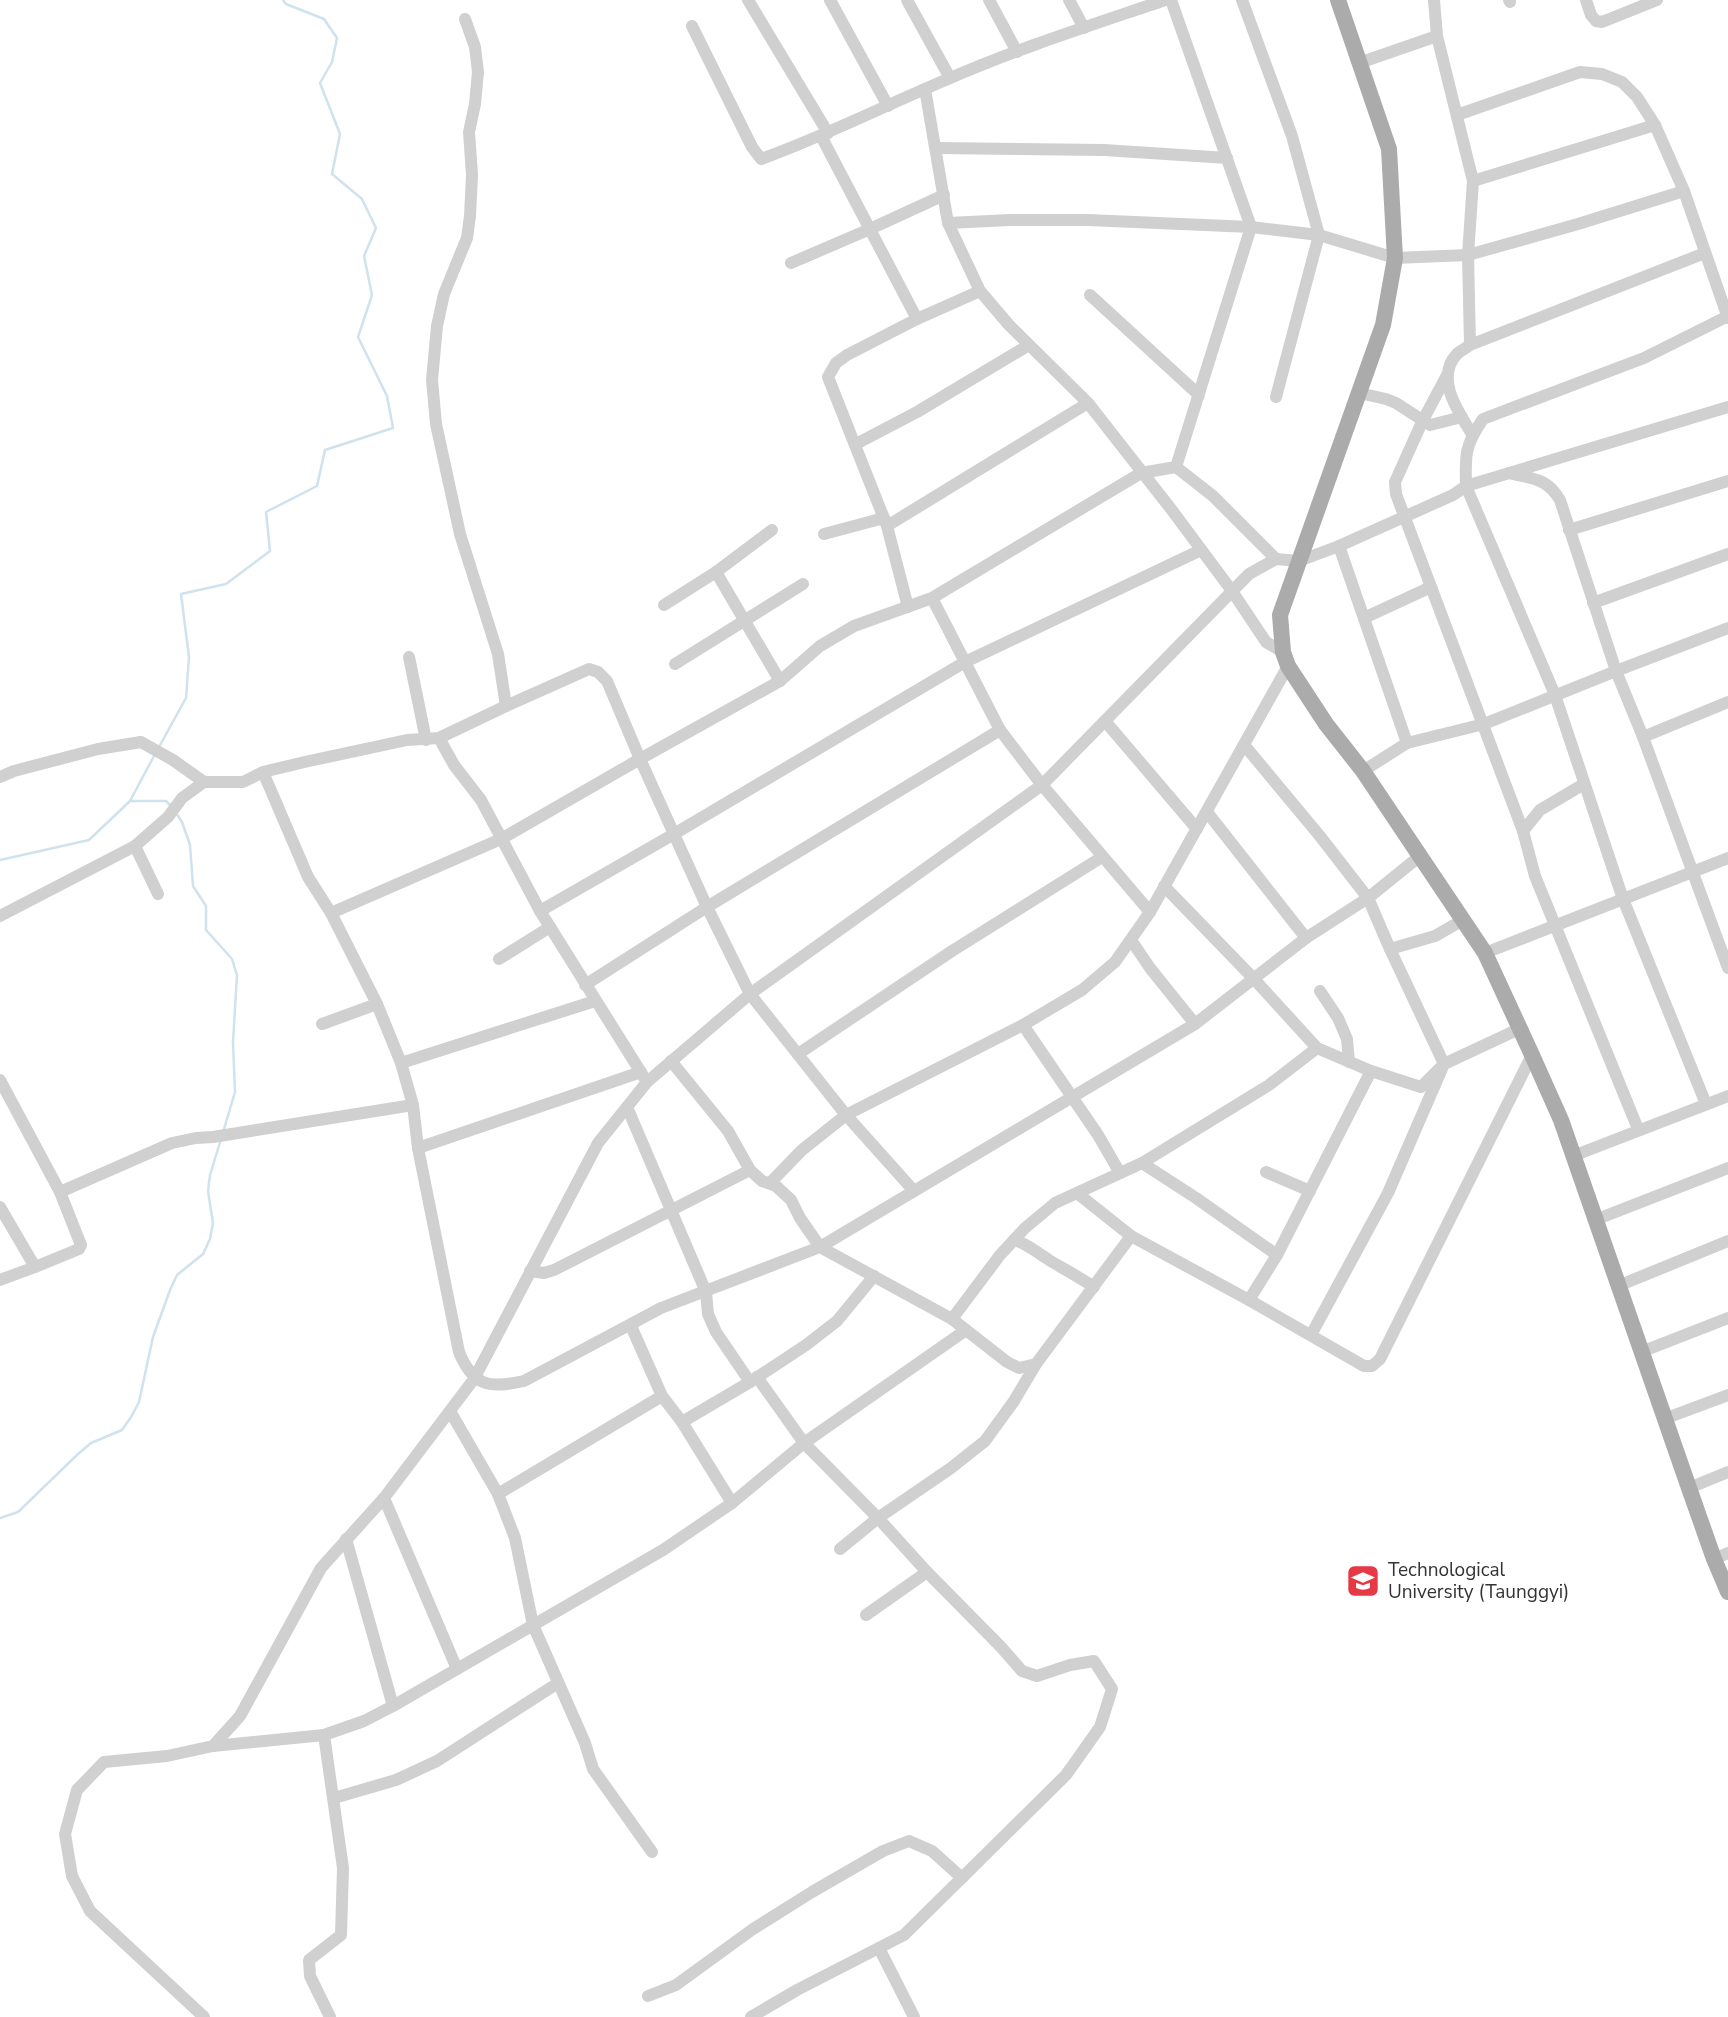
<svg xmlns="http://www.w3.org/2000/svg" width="1728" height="2017" viewBox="0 0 1728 2017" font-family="'Nunito Sans',sans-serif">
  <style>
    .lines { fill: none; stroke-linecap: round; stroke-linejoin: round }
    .stream { stroke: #cfe2ee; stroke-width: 2.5 }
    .minor { stroke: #d0d0d0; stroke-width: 12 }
    .major { stroke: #ababab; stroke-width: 16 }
    .labels { text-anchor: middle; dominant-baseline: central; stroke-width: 7; stroke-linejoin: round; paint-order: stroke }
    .poi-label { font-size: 19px; fill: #333; stroke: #fff; text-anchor: start }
  </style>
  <rect width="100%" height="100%" fill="#fff"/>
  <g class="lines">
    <g class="stream">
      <polyline points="159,747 186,698 189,657 181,594 226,584 270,551 266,512 317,486 325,450 393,428 387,396 358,337 372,295 364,256 376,228 362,199 332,174 340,134 320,83 332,62 337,38 324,19 286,4 283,0"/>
      <polyline points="130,801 166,801 170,805"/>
      <polyline points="176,813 182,822 190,845 193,886 206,906 206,930 232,959 237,975 233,1042 235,1092 224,1129"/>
      <polyline points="0,860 89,840 130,801 154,756"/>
      <polyline points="0,1518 18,1512 78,1454 91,1443 122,1430 131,1417 139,1402 153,1337 170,1290 177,1275 203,1254 210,1239 213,1223 208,1191 210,1175 221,1139"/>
    </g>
    <g class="minor">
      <polyline points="748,0 828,133"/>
      <polyline points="830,0 888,106"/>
      <polyline points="907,0 950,78"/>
      <polyline points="989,0 1017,52"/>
      <polyline points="1069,0 1084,28"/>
      <polyline points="1171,0 1251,227 1176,467 1213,496 1276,559"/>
      <polyline points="1242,0 1292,136 1319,235 1276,397"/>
      <polyline points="1434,0 1437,36 1473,181 1468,255 1470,345"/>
      <polyline points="1509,0 1510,2"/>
      <polyline points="1586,0 1591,15 1596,21 1602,22 1657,0"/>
      <polyline points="465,19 475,47 478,72 475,104 469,132 472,175 470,216 467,238 444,294 437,326 432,380 436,424 460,534 498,654 506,706"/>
      <path d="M 692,26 L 752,147 L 761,159 C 825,136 886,105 948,79 C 1019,48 1092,25 1165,0"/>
      <polyline points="1359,63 1437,36"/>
      <polyline points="925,89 948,223 980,291 1009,325 1088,403 1171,509 1232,591 1266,642 1283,652"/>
      <polyline points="1457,115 1580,72 1602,74 1622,82 1637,97 1655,125 1684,191 1728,318"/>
      <polyline points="821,136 917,319"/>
      <polyline points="936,148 1104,150 1227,158"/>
      <polyline points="1473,181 1655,125"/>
      <polyline points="948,223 1010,220 1088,220 1251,227 1319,235 1395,258 1468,255 1578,224 1684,191"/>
      <polyline points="791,263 870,229 944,195"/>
      <polyline points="1090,295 1199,395"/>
      <polyline points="1447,375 1422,422 1395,482 1396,494 1523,831 1535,876 1638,1129"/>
      <polyline points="1359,393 1386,399 1396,403 1430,425 1462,417"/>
      <path d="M 1472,434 C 1459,413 1434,378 1457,354 C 1460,351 1466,348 1470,345 L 1705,253"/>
      <polyline points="856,444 917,412 1029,345"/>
      <path d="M 1509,473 C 1533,479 1547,478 1560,500 L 1616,671 L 1643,737 L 1728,968"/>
      <polyline points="887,526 1088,403"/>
      <polyline points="1569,530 1728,481"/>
      <polyline points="824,534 884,518"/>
      <polyline points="1339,546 1407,743"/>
      <polyline points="716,572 780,681"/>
      <polyline points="932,598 1000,730 1042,785 1150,912"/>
      <polyline points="1593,603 1728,554"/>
      <polyline points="664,605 716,572 772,530"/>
      <polyline points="908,607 887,526 828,377 836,363 847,355 917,319 980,291"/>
      <polyline points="1364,618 1431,587"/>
      <polyline points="409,657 426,740"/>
      <polyline points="675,664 803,584"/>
      <polyline points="1105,721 1197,829"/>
      <polyline points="1643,737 1728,702"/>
      <polyline points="439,738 506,706 589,669 598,672 607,681 640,759 707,907 750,994 846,1115 914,1191"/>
      <polyline points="1245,746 1319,835 1368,898 1390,949"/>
      <polyline points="1363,771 1407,743 1484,724 1616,671 1728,628"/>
      <polyline points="263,772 308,877 331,913 377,1004 322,1024"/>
      <polyline points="0,777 14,771 98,749 141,742 173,760 204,782 243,782 263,772 309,761 407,740 439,738 454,765 481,800 540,911 647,1082"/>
      <polyline points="1207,812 1306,938"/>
      <polyline points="1523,831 1540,810 1584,784"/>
      <polyline points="135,846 158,894"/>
      <polyline points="1164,886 1254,979 1317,1048 1371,1071 1421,1087 1444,1064 1519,1029"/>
      <polyline points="540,911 674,834 965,662 1201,550"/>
      <polyline points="331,913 501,839 640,759 780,681 820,646 854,626 932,598 1141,473 1176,467"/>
      <polyline points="0,916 135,846 168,817 182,798 204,782"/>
      <polyline points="1131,940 1150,968 1195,1024"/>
      <polyline points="1485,953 1728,858"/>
      <polyline points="499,959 550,927"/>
      <polyline points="585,985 707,907 1000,730"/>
      <polyline points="1320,991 1338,1018 1347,1039 1349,1062"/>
      <path d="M 595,1001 L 401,1063 L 413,1105 L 418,1148 L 459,1352 C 473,1386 489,1389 524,1381 L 661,1308 L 820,1247 L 1195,1024 L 1306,938 L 1368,898 L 1420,856"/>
      <polyline points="377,1004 401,1063"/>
      <polyline points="1023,1025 1098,1135 1120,1173"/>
      <polyline points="798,1054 952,951 1102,857"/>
      <polyline points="671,1061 728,1131 750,1170 762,1181 776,1186 791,1200 800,1218 820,1247 952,1319 1007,1362 1019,1368 1036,1364 1131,1236"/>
      <polyline points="0,1080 60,1192 172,1143 196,1138 213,1137 413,1105"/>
      <polyline points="1706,1104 1623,899 1555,695 1466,486 1728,407"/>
      <polyline points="627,1107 706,1292 708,1314 716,1332 750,1382"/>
      <polyline points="418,1148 641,1072"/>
      <polyline points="1573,1156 1728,1096"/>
      <polyline points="1142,1163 1196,1198 1277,1255"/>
      <polyline points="1266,1172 1310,1191"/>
      <polyline points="770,1183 802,1150 846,1115 1023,1025 1082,990 1115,962 1150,912 1288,666"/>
      <polyline points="1077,1193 1131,1236 1249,1300 1277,1255 1371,1071"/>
      <polyline points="0,1207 35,1267 79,1249 81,1245 60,1192"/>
      <polyline points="1595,1220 1728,1168"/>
      <path d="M 1014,1240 C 1028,1244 1036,1252 1049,1260 C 1064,1269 1079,1277 1094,1287"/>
      <polyline points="530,1271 544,1273 554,1270 750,1170"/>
      <polyline points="0,1280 35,1267"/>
      <polyline points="1618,1286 1728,1241"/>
      <polyline points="1249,1300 1364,1366 1372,1366 1380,1359 1532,1055"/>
      <polyline points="952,1319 1000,1255 1025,1228 1055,1203 1142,1163 1269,1085 1317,1048"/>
      <polyline points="631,1326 662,1396 682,1422 732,1503"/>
      <polyline points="1311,1335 1388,1193 1444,1064 1390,949 1435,936 1463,920"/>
      <polyline points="1641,1352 1728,1318"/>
      <polyline points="450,1411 498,1494 515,1538 533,1625 585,1743 593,1769 652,1852"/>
      <polyline points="1664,1419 1728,1395"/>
      <polyline points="682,1422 750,1382 806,1345 837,1321 874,1276"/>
      <polyline points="1689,1488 1728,1472"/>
      <polyline points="498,1494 662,1396"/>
      <polyline points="384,1498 457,1669"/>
      <polyline points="346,1539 393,1706"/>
      <polyline points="840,1549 878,1518 951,1468 985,1441 1014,1401 1036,1364"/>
      <polyline points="1714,1559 1728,1553"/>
      <polyline points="866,1615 927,1572"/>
      <polyline points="324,1735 343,1868 341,1935 309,1960 310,1976 330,2017"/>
      <polyline points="213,1746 324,1735 364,1721 393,1706 663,1550 732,1503 804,1443 966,1330"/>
      <polyline points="334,1798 396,1780 437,1761 558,1683"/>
      <polyline points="879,1948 914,2017"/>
      <polyline points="648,1996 676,1985 753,1929 812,1892 883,1851 909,1841 932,1851 962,1878"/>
      <path d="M 204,2017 L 90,1911 L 72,1876 L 65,1834 L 77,1790 L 104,1762 L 167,1756 L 213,1746 L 240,1716 L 321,1568 L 384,1498 L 474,1379 L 598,1143 L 647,1082 L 750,994 L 1042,785 L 1249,574 L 1276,559 L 1299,561 L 1339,546 L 1453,495 L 1466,486 C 1465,455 1465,445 1483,419 L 1644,358 L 1728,316"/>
      <polyline points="751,2017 797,1990 904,1935 1066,1775 1100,1727 1112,1689 1094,1661 1070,1665 1037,1676 1022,1671 1001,1647 927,1572 878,1518 804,1443 757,1377"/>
    </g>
    <polyline class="major" points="1338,0 1389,149 1395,258 1383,325 1280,615 1283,652 1288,666 1326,724 1363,771 1485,953 1532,1055 1561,1120 1689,1488 1714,1559 1728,1592"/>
  </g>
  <defs>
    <symbol id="university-square" viewBox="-11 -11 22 22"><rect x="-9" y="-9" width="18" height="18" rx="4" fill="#e63946" stroke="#fff"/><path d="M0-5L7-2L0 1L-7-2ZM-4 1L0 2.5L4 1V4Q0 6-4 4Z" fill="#fff"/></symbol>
  </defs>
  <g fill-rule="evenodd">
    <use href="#university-square" x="1344" y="1562" width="38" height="38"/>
  </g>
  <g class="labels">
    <g class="poi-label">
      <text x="1388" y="1570">Technological<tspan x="1388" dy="22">University (Taunggyi)</tspan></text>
    </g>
  </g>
</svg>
